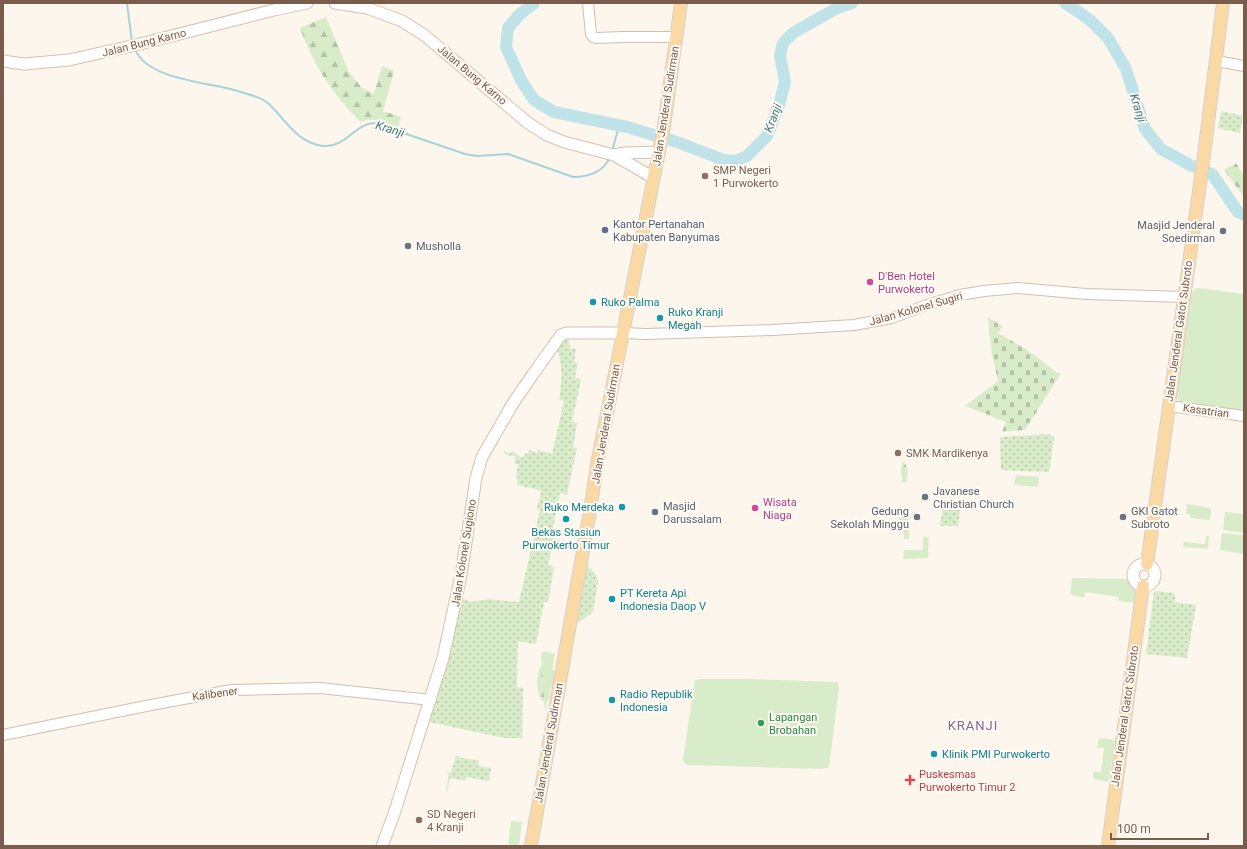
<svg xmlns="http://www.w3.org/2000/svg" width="1247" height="849" viewBox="0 0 1247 849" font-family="Roboto,sans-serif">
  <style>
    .grass { fill: url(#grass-dots) }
    .forest { fill: url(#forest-firs) }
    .cemetery { fill: url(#cemetery-stones) }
    .green { fill: #d8ecc9 }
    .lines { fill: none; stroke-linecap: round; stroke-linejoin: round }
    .stream { stroke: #a5d3da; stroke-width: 2 }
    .river { stroke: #bfe3e8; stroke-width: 12 }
    .tertiary-casing { stroke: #d1beb0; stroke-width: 12 }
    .secondary-casing { stroke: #d6c0b0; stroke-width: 13 }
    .primary-casing { stroke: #dad1cd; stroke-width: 14 }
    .tertiary { stroke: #fff; stroke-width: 10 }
    .secondary { stroke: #fff; stroke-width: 11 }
    .primary { stroke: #fbd9a5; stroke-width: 12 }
    .education-dot { fill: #8d6e63; stroke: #fffaf3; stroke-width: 1.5 }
    .service-dot { fill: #5c6f8a; stroke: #fffaf3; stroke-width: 1.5 }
    .worship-dot { fill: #6b7280; stroke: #fffaf3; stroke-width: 1.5 }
    .hotel-dot { fill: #d1479c; stroke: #fffaf3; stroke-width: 1.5 }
    .culture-dot { fill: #0f9aa8; stroke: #fffaf3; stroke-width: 1.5 }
    .leisure-dot { fill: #2e9e5b; stroke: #fffaf3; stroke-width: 1.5 }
    .health-dot { fill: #e0444e; stroke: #fffaf3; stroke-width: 1.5 }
    .labels { text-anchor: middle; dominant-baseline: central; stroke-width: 4; stroke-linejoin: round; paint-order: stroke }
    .street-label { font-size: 11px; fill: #7a5c4d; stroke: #fffaf3 }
    .education-label { font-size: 11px; fill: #785e54; stroke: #fffaf3; text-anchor: start }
    .service-label { font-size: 11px; fill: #4e5e75; stroke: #fffaf3; text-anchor: start }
    .worship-label { font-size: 11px; fill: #5b616d; stroke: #fffaf3; text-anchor: start }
    .hotel-label { font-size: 11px; fill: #b23c85; stroke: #fffaf3; text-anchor: start }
    .culture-label { font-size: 11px; fill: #0d838f; stroke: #fffaf3; text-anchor: start }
    .leisure-label { font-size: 11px; fill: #27864d; stroke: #fffaf3; text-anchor: start }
    .health-label { font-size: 11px; fill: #be3a42; stroke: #fffaf3; text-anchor: start }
    .water-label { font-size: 12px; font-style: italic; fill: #437c86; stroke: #fffaf3 }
    .quarter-label { font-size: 13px; letter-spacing: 1px; fill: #846695; stroke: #fffaf3 }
  </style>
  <defs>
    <pattern id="grass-dots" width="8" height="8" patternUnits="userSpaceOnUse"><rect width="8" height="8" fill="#d8ecc9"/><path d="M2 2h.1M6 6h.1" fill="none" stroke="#b4c2a5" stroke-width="1.8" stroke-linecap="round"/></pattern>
    <pattern id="forest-firs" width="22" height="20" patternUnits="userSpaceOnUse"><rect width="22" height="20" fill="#d8ecc9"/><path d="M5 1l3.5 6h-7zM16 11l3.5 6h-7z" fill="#b4c2a5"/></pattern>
    <pattern id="cemetery-stones" width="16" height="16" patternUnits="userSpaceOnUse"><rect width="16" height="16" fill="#d8ecc9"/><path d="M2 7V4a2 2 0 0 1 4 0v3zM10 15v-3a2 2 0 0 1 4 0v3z" fill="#b4c2a5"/></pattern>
  </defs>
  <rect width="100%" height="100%" fill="#fdf6ec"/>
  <g class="grass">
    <polygon points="1221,111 1243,116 1240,133 1218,128"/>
    <path d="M 568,336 L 570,349 L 576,349 L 574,362 L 578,363 L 575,378 L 581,379 L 572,422 L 577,423 L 573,447 L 577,448 L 567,494 L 560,493 L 551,538 L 560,540 L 559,547 L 552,546 L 548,565 L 554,567 L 548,602 L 544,602 L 536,644 L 518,641 L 517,687 L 523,688 L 522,738 L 504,738 L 425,721 L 457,595 L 471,602 L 488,599 L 519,602 L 540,510 L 537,509 L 541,492 L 540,490 L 517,485 L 518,478 L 516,477 L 518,465 L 515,464 L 515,456 L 507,455 L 504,453 L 505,451 L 510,454 L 512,451 L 522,458 L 526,453 L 527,454 L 530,450 L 537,453 L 538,450 L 552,454 L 564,401 L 559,400 C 562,383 563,368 558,352 L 550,349 Z"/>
    <polygon points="1049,434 1054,437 1049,472 1001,470 1000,437"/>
    <polygon points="943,507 960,510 958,526 940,526"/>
    <path d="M 586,565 C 591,568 597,575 598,581 L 593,612 L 579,622 L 576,621 Z"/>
    <polygon points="1154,591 1175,593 1175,602 1196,605 1187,658 1146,654"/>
    <polygon points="456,755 462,758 479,760 478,766 491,768 489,781 466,777 465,781 450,778 447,791 446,789 449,774 446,772 451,772"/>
  </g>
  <g class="forest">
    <path d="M 326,17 L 349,72 L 362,88 L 374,94 L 382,66 L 394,71 L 383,111 L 401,117 L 398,127 C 387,123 372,116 361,122 C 332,94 314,66 300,28 Z"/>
    <polygon points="1236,163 1244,176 1244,197 1224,170"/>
    <polygon points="904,462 908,469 907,481 904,483 902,482 901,468 902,463"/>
    <path d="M 544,666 C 560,670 557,676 551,688 C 549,692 550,697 548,701 L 542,701 C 536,691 536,677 540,667 Z"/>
  </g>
  <polygon class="cemetery" points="988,318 1003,326 998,333 1032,353 1060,375 1025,430 1002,432 1006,422 965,406 998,381 992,355"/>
  <g class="green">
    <polygon points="1199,288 1244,294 1243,411 1181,403 1179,401 1177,392 1192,293 1195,289"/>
    <polygon points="943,450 950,455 948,462 940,456"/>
    <polygon points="1016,475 1039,477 1038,487 1014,485"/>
    <polygon points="1187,504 1211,508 1210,520 1190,518 1190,514 1186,514"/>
    <polygon points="1225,512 1244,514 1244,533 1223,530"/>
    <polygon points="899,515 909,516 909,539 904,539 903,526 899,526"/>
    <polygon points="1222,533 1244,535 1244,554 1220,550"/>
    <polygon points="1206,536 1209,536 1208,549 1183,547 1184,542 1205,544"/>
    <polygon points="923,537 929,537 928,558 903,559 904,550 923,550"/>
    <path d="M 1072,578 L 1125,579 C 1137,584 1137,591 1136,603 L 1118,601 L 1119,597 L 1085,592 L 1084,598 L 1070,594 Z"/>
    <polygon points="543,651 555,654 545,712 541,655"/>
    <polygon points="701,679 748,679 836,682 838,683 839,688 829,767 822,769 687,765 683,761 683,758 695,680"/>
    <polygon points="1099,738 1115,740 1109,782 1093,779 1094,771 1101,772 1104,748 1097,748"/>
    <polygon points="511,821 522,822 519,846 508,846"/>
  </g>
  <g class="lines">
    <g class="stream">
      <polyline points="127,3 132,42"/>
      <path d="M 135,49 C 147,81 213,82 241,92 C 250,95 262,97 269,104 C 286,120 297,143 323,146 C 346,148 354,124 374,123 L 465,154 L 477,156 L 508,154 L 573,177 C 588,177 604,172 610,157"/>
      <polyline points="612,151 619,126"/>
    </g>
    <g class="river">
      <polyline points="534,3 519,15 508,28 506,47 521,80 534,100 554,112 627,127 677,142 724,160 735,161 747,156 767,136 779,105 785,82 780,55 783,43 793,33 837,8 852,3"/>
      <polyline points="1065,3 1090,20 1108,38 1126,69 1145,129 1161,149 1190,165 1212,174 1238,212 1244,215"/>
    </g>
    <defs>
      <g id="tertiary">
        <polyline points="588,3 591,34 593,37 596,38 624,37 676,37"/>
        <polyline points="1216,61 1244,66"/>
        <polyline points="623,333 646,334 772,330 854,325 892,318 927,305 960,295 984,291 1018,288 1086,294 1184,297"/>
        <polyline points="1169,406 1244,416"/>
        <polyline points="3,735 146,706 231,690 320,688 431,700"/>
      </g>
      <g id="secondary">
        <polyline points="335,3 367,8 402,21 424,35 442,50 528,123 547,135 564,142 614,155 654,178"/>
        <polyline points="3,61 24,64 69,60 140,44 274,10 307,3"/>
        <polyline points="614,155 625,153 659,152"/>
        <circle cx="1144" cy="575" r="11"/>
        <polyline points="382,846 394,814 443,658 461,575 476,478 482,457 512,405 533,374 561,335 566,333 623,333"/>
      </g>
      <g id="primary">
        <polyline points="1147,564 1204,155 1223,3"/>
        <polyline points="531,846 590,511 598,459 664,126 681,3"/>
        <polyline points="1108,846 1143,586"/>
      </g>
    </defs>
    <use href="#tertiary" class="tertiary-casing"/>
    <use href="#secondary" class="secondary-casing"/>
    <use href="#primary" class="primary-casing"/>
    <use href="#tertiary" class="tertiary"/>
    <use href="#secondary" class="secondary"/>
    <use href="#primary" class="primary"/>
  </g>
  <g class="education-dot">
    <circle cx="705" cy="176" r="4"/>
    <circle cx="898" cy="453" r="4"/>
    <circle cx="419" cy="820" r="4"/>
  </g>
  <circle class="service-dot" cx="605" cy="230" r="4"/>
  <g class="worship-dot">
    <circle cx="1223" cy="231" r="4"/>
    <circle cx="408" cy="246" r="4"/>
    <circle cx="925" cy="497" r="4"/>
    <circle cx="655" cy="512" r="4"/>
    <circle cx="917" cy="517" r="4"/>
    <circle cx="1123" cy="517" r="4"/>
  </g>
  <g class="hotel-dot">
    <circle cx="870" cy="282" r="4"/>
    <circle cx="755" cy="508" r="4"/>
  </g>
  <g class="culture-dot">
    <circle cx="593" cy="302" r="4"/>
    <circle cx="660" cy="318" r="4"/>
    <circle cx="622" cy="507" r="4"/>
    <circle cx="566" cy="519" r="4"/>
    <circle cx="612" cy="599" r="4"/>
    <circle cx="612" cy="700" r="4"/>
    <circle cx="934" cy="754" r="4"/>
  </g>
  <circle class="leisure-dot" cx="761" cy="723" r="4"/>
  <path class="health-dot" d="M908 774h4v4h4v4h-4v4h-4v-4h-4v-4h4z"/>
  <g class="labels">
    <g class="street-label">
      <text transform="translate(144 43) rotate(-14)">Jalan Bung Karno</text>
      <text transform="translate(472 75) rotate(40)">Jalan Bung Karno</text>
      <text transform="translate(666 106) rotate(-81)">Jalan Jenderal Sudirman</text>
      <text transform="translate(916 309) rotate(-16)">Jalan Kolonel Sugiri</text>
      <text transform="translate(1179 331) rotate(-82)">Jalan Jenderal Gatot Subroto</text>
      <text transform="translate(1206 411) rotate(8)">Kasatrian</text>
      <text transform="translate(606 424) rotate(-80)">Jalan Jenderal Sudirman</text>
      <text transform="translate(464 553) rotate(-81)">Jalan Kolonel Sugiono</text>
      <text transform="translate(215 694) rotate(-8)">Kalibener</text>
      <text transform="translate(1125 716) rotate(-82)">Jalan Jenderal Gatot Subroto</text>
      <text transform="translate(549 743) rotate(-80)">Jalan Jenderal Sudirman</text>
    </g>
    <g class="education-label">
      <text x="713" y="170">SMP Negeri<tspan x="713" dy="13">1 Purwokerto</tspan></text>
      <text x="906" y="453">SMK Mardikenya</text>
      <text x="427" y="814">SD Negeri<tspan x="427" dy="13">4 Kranji</tspan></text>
    </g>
    <g class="service-label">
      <text x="613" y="224">Kantor Pertanahan<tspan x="613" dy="13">Kabupaten Banyumas</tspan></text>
    </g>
    <g class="worship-label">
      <text x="1215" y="225" text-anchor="end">Masjid Jenderal<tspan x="1215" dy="13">Soedirman</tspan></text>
      <text x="416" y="246">Musholla</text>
      <text x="933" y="491">Javanese<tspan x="933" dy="13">Christian Church</tspan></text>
      <text x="663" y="506">Masjid<tspan x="663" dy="13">Darussalam</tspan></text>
      <text x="909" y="511" text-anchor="end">Gedung<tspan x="909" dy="13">Sekolah Minggu</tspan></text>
      <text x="1131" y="511">GKI Gatot<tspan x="1131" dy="13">Subroto</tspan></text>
    </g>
    <g class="hotel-label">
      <text x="878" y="276">D'Ben Hotel<tspan x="878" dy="13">Purwokerto</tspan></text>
      <text x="763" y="502">Wisata<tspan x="763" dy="13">Niaga</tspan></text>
    </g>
    <g class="culture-label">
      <text x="601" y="302">Ruko Palma</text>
      <text x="668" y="312">Ruko Kranji<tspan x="668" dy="13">Megah</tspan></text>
      <text x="614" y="507" text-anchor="end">Ruko Merdeka</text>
      <text x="566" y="532" text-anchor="middle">Bekas Stasiun<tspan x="566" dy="13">Purwokerto Timur</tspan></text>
      <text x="620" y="593">PT Kereta Api<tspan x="620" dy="13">Indonesia Daop V</tspan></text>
      <text x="620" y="694">Radio Republik<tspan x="620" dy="13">Indonesia</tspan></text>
      <text x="942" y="754">Klinik PMI Purwokerto</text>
    </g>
    <g class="leisure-label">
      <text x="769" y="717">Lapangan<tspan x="769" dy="13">Brobahan</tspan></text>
    </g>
    <g class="health-label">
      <text x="919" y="774">Puskesmas<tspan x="919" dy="13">Purwokerto Timur 2</tspan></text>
    </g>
    <g class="water-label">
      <text transform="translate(1138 108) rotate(72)">Kranji</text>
      <text transform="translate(773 118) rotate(-69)">Kranji</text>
      <text transform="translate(390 129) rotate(17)">Kranji</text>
    </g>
    <g class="quarter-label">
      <text x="973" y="725">KRANJI</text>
    </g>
  </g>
  <rect width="1247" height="849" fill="none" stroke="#7a5c4d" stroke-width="8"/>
  <path d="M1111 833v6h97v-6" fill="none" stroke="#7a5c4d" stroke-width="2"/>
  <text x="1117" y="833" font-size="12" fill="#7a5c4d" stroke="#fffaf3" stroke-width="3" paint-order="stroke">100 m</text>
</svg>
